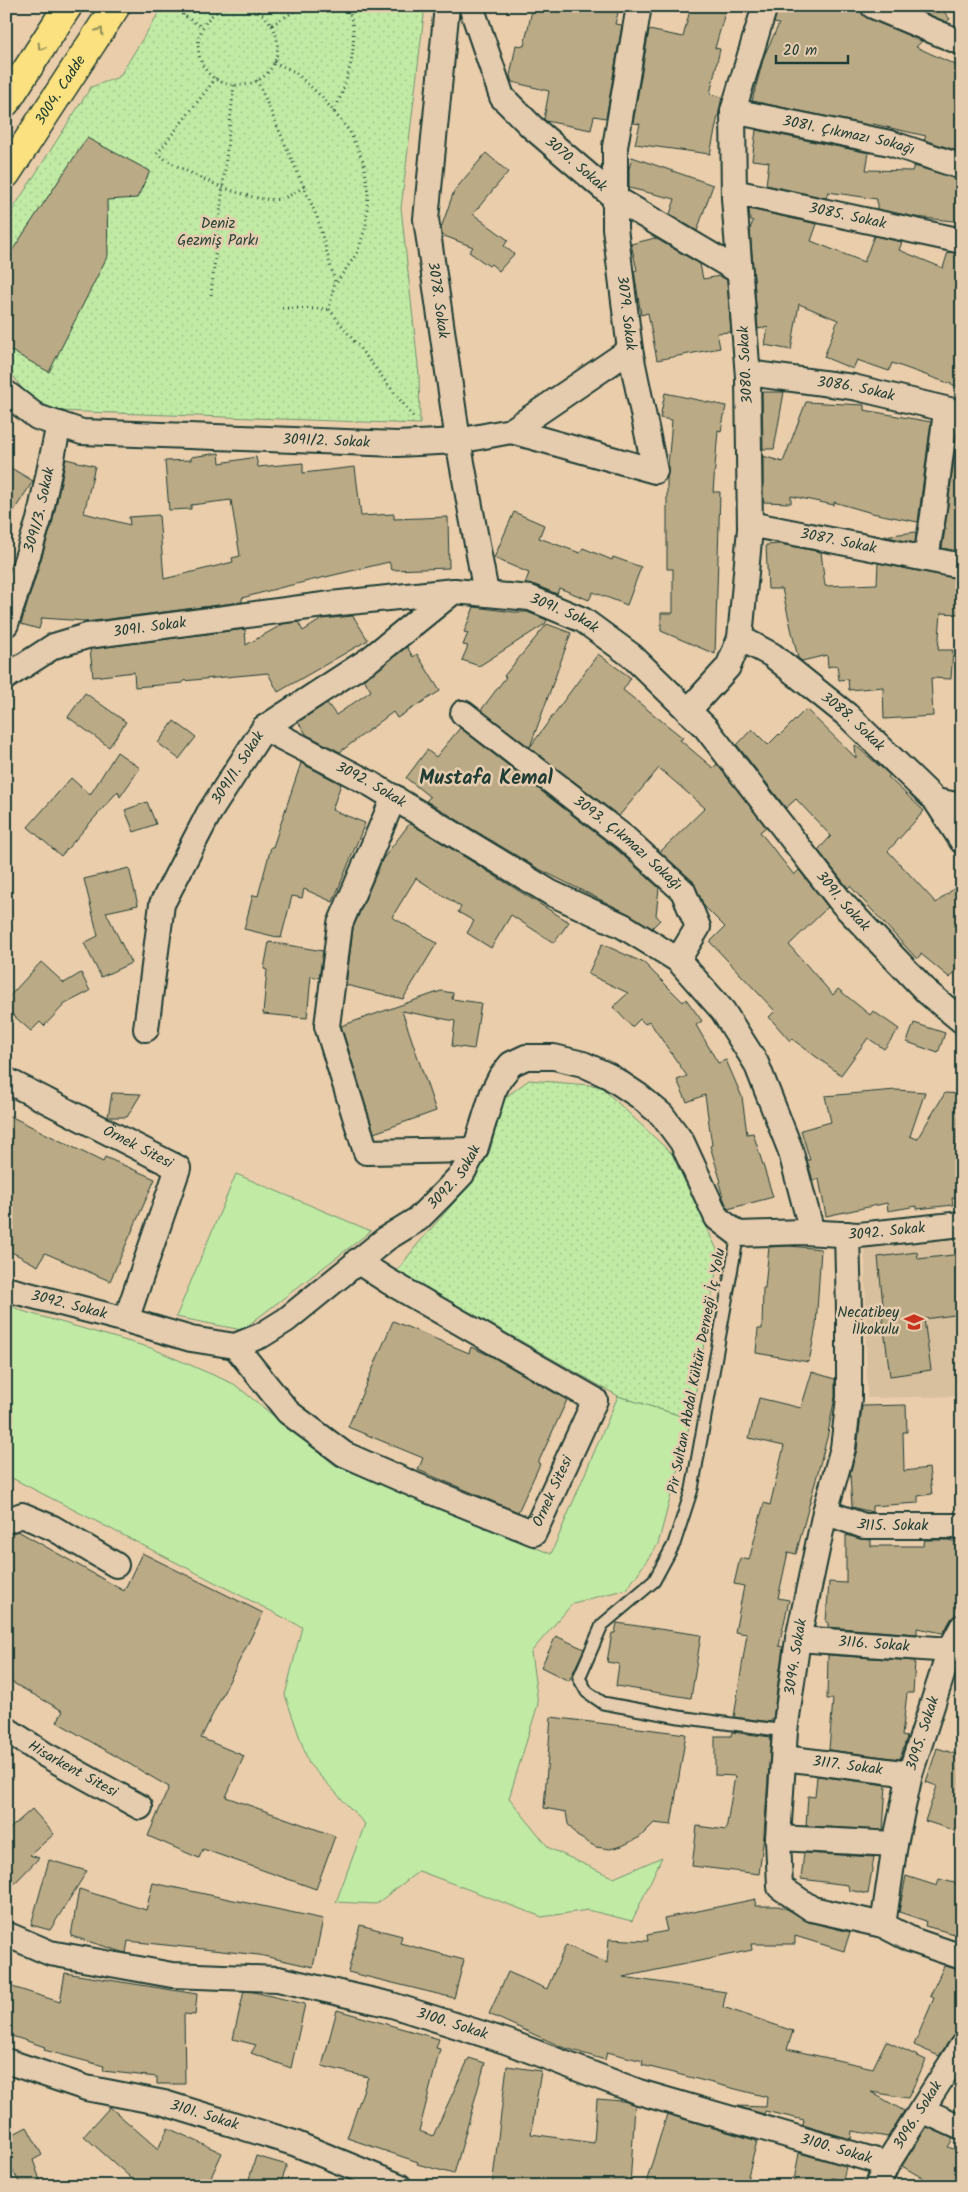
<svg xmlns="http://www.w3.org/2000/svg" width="968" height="2192" viewBox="0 0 968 2192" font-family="Kalam,sans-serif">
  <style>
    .built { fill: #d8bf9e }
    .grass { fill: #c1eaa5; stroke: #70946c }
    .park { fill: url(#park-dots); stroke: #70946c }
    .building { fill: #bbaa86; stroke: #1f3d34 }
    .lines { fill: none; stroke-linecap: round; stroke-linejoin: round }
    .lane-casing { stroke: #1f3d34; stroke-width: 15 }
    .street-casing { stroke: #1f3d34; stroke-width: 28 }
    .primary-casing { stroke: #1f3d34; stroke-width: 31 }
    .path { stroke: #1f3d34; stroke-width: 3; stroke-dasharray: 1 4; stroke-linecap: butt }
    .lane { stroke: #e6ccae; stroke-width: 11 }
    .street { stroke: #e6ccae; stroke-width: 24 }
    .primary { stroke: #fbe180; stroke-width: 28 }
    .oneway { stroke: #8d8f5a }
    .labels { text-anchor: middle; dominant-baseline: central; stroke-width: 5; stroke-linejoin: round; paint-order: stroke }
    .street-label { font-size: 15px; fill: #1f3d34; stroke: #e6ccae }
    .park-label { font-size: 15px; fill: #27463a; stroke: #e6ccae }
    .poi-label { font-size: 15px; fill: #1f3d34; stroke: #e6ccae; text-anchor: end }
    .district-label { font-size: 20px; font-weight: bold; fill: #1f3d34; stroke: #e6ccae }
  </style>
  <defs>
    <pattern id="park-dots" width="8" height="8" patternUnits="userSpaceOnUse" patternTransform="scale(1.25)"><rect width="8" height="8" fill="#c1eaa5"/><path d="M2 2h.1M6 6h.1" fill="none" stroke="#a5ca8f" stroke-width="1.8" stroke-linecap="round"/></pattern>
  </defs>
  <rect width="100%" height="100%" fill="#eacdab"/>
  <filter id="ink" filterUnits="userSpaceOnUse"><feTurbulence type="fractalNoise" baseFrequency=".02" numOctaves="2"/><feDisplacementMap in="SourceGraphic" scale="10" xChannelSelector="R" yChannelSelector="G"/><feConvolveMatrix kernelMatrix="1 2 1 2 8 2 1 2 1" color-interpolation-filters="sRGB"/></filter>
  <g filter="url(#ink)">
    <polygon class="built" points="962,1238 962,1396 867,1398 865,1247"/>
    <g class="grass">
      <polygon points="236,1174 371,1231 242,1330 176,1317"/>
      <polygon points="6,1303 22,1311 151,1348 234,1384 335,1465 551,1554 618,1396 691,1419 658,1544 627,1589 573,1603 531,1652 538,1704 509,1798 549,1848 614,1878 662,1857 632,1921 588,1910 542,1917 419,1871 376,1904 336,1902 365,1824 309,1764 285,1695 302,1627 6,1475"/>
    </g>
    <g class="park">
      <polygon points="163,6 425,6 401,208 419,375 420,424 58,411 27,396 6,365 6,220 91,87 119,77"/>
      <polygon points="529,1080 600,1086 672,1154 719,1254 691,1419 618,1396 397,1271 416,1246 471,1183 490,1151 503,1099"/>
    </g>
    <g class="building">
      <polygon points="533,6 605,6 619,9 615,24 622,25 606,118 594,116 591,130 546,121 544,119 549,91 512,82 510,76 516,45 524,46"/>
      <polygon points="691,6 727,6 715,48 720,49 710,94 722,97 710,154 635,144 640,124 633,123 649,30 683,37"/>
      <polygon points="778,6 860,6 862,14 867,18 922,41 916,47 962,68 962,152 924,140 926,136 873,124 873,126 752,101 764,56 779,24 774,23"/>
      <polygon points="909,6 939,6 950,19 946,22"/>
      <polygon points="756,130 869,153 866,170 912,171 914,166 962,180 962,222 915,217 877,209 877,199 828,192 826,198 766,185 769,162 752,160"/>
      <polygon points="87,138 150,171 137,198 107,200 108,255 49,372 6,348 6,260"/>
      <polygon points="486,153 508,172 473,214 508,240 504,246 514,254 499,271 491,264 489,266 469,252 473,247 442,235 441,228 454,191"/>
      <polygon points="632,157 713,185 697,231 670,214 675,199 629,188 629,169"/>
      <polygon points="749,209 817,224 811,241 864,262 874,236 902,242 899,250 943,268 948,252 962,254 962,388 892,363 889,371 857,360 853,369 824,357 838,320 799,304 791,350 765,345 768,327 758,329 750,229 753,221 750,220"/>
      <polygon points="655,238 700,264 703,279 720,276 727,280 731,332 717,333 720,348 657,360 648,313 641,315 634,271 637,270 631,244"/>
      <polygon points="762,392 784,392 774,449 763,449"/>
      <polygon points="665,393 726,406 721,431 718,430 713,492 720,492 715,654 661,631 661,613 673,613 673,569 667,569 667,477 672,420 660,418"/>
      <polygon points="806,402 864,405 864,410 931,422 918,522 872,513 834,502 834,505 791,496 791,503 763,502 763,456 783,462"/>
      <polygon points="958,428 962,429 961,552 942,548 945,529 947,529 945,528"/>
      <polygon points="219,453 220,463 256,457 258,467 303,463 303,473 355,467 361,516 394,514 394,519 448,517 449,568 392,570 389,562 279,588 242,598 242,602 86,622 85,621 42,618 39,629 21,624 52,524 66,459 95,466 84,513 130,525 129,517 159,515 164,579 233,562 232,558 240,556 231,500 191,505 191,509 169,510 165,461 191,460 191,457"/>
      <polygon points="6,465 33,481 6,523"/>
      <polygon points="514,512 544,525 539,538 580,553 583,548 612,560 613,557 641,567 627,605 593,592 589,600 559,588 557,594 535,585 525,584 529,573 494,558"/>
      <polygon points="916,532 915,543 883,536"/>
      <polygon points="780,544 821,552 825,586 877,584 878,563 960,579 959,614 941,613 938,650 953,650 951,679 931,678 933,716 884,719 883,687 849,690 848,679 839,680 837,665 828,667 827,655 802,661 798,658 782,589 768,589 766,545"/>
      <polygon points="474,607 514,612 527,612 547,620 545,624 479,666 462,660 468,646 463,645 468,633 464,632"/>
      <polygon points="353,616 368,640 278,692 268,673 183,681 183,683 135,687 134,672 93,677 90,649 245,629 246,645 283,624 298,622 303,631 322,619"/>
      <polygon points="547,624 571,633 530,747 598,654 631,678 623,690 683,738 680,740 713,768 717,764 766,827 760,832 794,875 799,870 828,907 789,945 833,995 838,989 870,1015 873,1011 899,1029 884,1049 868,1038 841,1075 792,1039 790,1041 769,1017 775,1011 710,942 725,927 704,906 693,881 660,852 705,808 659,768 619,816 481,710 506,677 504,676"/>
      <polygon points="407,647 413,657 417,654 440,691 397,718 393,712 340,752 307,735 298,722 327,703 336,715 371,691 364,679"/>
      <polygon points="85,693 126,722 109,747 68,717"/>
      <polygon points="806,709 856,758 855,745 890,775 888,777 924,811 888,851 936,903 962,882 962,963 950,978 921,954 917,959 850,886 848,888 818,850 831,836 796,799 786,808 737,745 752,729 768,745 779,734 780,735"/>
      <polygon points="174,721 196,737 179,759 158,743"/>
      <polygon points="460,728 616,849 659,888 656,915 660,920 652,928 629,914 537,868 426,801 430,797 406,778 427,750 436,757"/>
      <polygon points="117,752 140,768 120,797 118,791 61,856 28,827 71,778 90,795"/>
      <polygon points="301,763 341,784 332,810 365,823 333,902 304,889 302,898 292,896 281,938 244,929 253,895 258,896 271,847 273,847"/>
      <polygon points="147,802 156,824 134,832 125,810"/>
      <polygon points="410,823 569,922 554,943 511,915 491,948 467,933 474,921 458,912 461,907 416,878 392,917 437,943 403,999 346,985 353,928 382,860"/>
      <polygon points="129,868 138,905 106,912 131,963 101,977 84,943 98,936 84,879"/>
      <polygon points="269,942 323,951 319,978 311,976 307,1018 263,1014 267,970 264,969"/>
      <polygon points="602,944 644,963 683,1002 686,999 702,1021 696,1025 718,1063 726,1060 742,1097 747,1134 753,1133 773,1197 728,1209 723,1197 719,1183 721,1182 710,1146 712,1145 705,1095 687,1102 677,1080 687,1076 649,1021 645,1024 640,1019 632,1027 613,1007 628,993 588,974"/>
      <polygon points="41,962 64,983 81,973 90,991 65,1004 44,1026 40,1022 31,1031 6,1009 6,1000"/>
      <polygon points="441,991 453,993 452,999 481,1003 474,1049 452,1046 455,1021 402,1011 436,1111 374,1133 341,1026"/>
      <polygon points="914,1023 945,1033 938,1053 907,1042"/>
      <polygon points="896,1090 925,1092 910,1136 917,1139 945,1093 961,1094 956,1144 962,1144 962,1197 952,1198 953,1205 917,1209 917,1206 888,1211 887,1203 826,1216 819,1179 813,1181 807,1160 810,1160 801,1130 831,1122 825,1096"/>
      <polygon points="112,1093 141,1094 127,1117 108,1117"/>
      <polygon points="6,1114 103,1162 105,1157 155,1179 110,1281 45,1253 38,1266 6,1249"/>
      <polygon points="790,1246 821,1249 816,1326 809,1362 756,1353 758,1329 762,1329 763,1288 765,1288 769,1247"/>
      <polygon points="917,1252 918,1259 962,1254 962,1314 924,1319 931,1370 890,1376 881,1305 883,1304 878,1257"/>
      <polygon points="393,1321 469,1353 471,1347 491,1356 567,1400 538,1463 540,1464 518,1512 418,1470 423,1458 348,1427"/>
      <polygon points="812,1372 835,1379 835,1397 827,1438 796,1554 788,1552 778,1598 789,1600 779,1646 783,1647 773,1719 771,1719 771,1722 734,1717 747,1634 735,1632 744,1586 734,1584 740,1558 749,1560 764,1503 770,1505 784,1446 749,1438 759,1398 801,1408"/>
      <polygon points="906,1405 907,1432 903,1432 904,1471 929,1468 932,1494 918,1496 918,1503 872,1506 872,1512 852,1507 850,1474 857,1450 862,1406"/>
      <polygon points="18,1531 124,1591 142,1553 263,1613 201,1738 244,1756 226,1797 335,1836 316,1889 203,1849 199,1858 148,1836 169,1787 57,1722 63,1711 6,1679 6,1539 9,1534"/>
      <polygon points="846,1535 860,1539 871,1540 871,1546 923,1546 925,1540 948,1540 962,1543 962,1582 955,1615 943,1633 917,1628 917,1634 828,1627 828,1622 826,1622 829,1582 846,1583"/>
      <polygon points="617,1623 701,1635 691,1698 616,1686 619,1664 607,1662 612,1633 615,1633"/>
      <polygon points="556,1636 584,1649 569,1681 541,1667"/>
      <polygon points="828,1655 915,1661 913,1693 907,1693 902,1736 907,1737 900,1759 829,1750 833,1699 827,1699"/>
      <polygon points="551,1717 686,1734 671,1825 654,1823 640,1837 622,1846 610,1849 596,1847 577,1836 568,1824 566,1812 544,1808"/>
      <polygon points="732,1732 771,1737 764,1835 759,1874 692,1866 697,1826 726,1830 735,1776 715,1775 715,1736 731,1736"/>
      <polygon points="937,1748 962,1756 962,1833 925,1821 937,1786 926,1782"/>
      <polygon points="817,1776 886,1785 883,1830 806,1826 808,1796 815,1797"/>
      <polygon points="32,1809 54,1834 30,1855 39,1858 6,1892 6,1832"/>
      <polygon points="804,1853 874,1857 868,1894 849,1890 848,1885 801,1879"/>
      <polygon points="49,1860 87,1871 50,1930 31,1925"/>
      <polygon points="906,1876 937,1886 939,1879 962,1885 962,1936 925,1926 926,1921 899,1912"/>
      <polygon points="153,1883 323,1919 313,1967 259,1955 128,1941 126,1953 71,1936 79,1889 146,1910"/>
      <polygon points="756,1899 755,1906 778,1906 787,1909 809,1922 850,1932 844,1951 795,1936 795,1944 751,1944 752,1950 623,1977 726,1992 723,2007 793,2031 787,2049 873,2068 886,2041 926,2060 908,2098 871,2092 904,2111 888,2137 852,2131 851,2139 803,2125 804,2120 765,2111 764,2114 736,2106 766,2107 767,2097 642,2065 643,2061 607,2052 605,2060 562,2047 489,2014 508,1972 547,1989 566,1945 607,1963 609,1939 648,1941 647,1935 667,1931 664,1918"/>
      <polygon points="360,1925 402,1936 400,1943 464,1960 454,1998 348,1972"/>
      <polygon points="944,1966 962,1970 962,2032 955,2034 951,2038 939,2056 914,2045 934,1998 930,1996"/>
      <polygon points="65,1973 197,1994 195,2015 184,2014 185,2084 157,2084 157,2077 103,2071 104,2066 44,2050 45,2047 6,2034 6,1985 60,2002"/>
      <polygon points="244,1991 254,1992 305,2004 291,2068 251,2053 256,2045 233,2039"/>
      <polygon points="337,2010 439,2039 436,2048 440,2049 419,2131 433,2136 469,2058 485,2063 454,2174 417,2164 418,2162 347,2138 368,2077 322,2066"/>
      <polygon points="507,2066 541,2071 531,2134 594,2143 597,2099 623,2101 635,2105 630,2186 567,2186 541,2182 540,2186 492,2186"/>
      <polygon points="110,2107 158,2149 168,2128 222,2153 207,2186 140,2186 84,2136"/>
      <polygon points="667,2114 757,2141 747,2180 744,2179 742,2186 645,2186"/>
      <polygon points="27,2127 42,2155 33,2160 42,2186 21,2186 6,2157 6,2138"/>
      <polygon points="927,2127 953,2139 948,2147 962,2152 962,2186 936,2186 902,2166"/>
      <polygon points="799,2153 846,2166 843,2180 832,2178 830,2186 793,2186"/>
      <polygon points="256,2156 287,2165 280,2186 247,2186"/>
    </g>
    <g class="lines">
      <defs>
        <polyline id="lane" points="738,1234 692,1489 674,1544 654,1581 602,1625 579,1678 587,1692 603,1703 679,1717 785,1731"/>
        <g id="street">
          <path id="s1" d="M 447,6 L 426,219 L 458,441 L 486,593"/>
          <path id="s2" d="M 471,6 L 502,97 L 532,127 L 615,198 L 740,272"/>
          <polyline points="873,6 962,43"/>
          <path id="s3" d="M 733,111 L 890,143 L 962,167"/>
          <path id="s4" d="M 734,192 L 962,241"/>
          <path id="s5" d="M 748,373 L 853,387 L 962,413"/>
          <path id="s6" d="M 6,393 L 37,417 L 82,432 L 397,444 L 458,441 L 511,431 L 630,350"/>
          <polyline points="511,431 655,471 630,350 615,228 615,147 639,6"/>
          <path id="s7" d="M 750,524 L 962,566"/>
          <polyline points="926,558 933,516 946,411"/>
          <path id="s8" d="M 6,624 L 39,520 L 59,424"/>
          <path id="s9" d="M 740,638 L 772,655 L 847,715 L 936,801 L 962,806"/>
          <path id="s10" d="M 6,677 L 54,646 L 87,636 L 331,604 L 454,591 L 530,598 L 583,620 L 632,656 L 706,728 L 842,903 L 928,993 L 962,1021"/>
          <polyline points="688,711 728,667 740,638 750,529 748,377 734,198 733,111 765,6"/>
          <path id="s11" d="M 463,713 L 625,838 L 683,891 L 698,927 L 678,960"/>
          <path id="s12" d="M 264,728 L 371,784 L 551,893 L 623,926 L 678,960 L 723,1011 L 756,1063 L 790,1149 L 812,1232"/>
          <polyline points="394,797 340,924 327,1026 366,1152 475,1150"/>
          <polyline points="936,801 962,841"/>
          <path id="s13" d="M 146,1029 L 162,904 L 209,813 L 264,728 L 370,659 L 454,591"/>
          <path id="s14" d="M 6,1080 L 178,1168 L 126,1320"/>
          <polyline points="847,1234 849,1310 849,1398 843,1448 825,1512 798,1639 785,1731 778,1838 780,1887 812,1909 883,1925 912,1940 962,1957"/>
          <path id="s15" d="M 6,1289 L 126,1320 L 191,1339 L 235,1346 L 262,1335 L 286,1320 L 387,1238 L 418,1219 L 443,1194 L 462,1174 L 475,1150 L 493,1092 L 500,1078 L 511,1064 L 526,1057 L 554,1057 L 583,1064 L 609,1076 L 639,1096 L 662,1115 L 682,1142 L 717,1218 L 738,1234 L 803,1232 L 859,1235 L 962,1224"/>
          <path id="s16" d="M 235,1346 L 288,1412 L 344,1454 L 417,1486 L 534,1533 L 595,1400 L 388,1281 L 357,1261"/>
          <path id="s17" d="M 825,1512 L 864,1526 L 962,1526"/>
          <polyline points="6,1521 22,1515 53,1528 116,1565"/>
          <path id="s18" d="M 798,1639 L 950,1650"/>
          <path id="s19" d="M 6,1729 L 44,1754 L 140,1807"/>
          <path id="s20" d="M 784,1758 L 910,1774"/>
          <polyline points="778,1838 895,1844"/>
          <path id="s21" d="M 883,1925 L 895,1844 L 910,1774 L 950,1650 L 962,1627"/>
          <path id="s22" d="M 6,1934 L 50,1953 L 172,1975 L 278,1979 L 392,2005 L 508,2042 L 639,2092 L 887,2164"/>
          <path id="s23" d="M 6,2061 L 86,2088 L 164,2103 L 294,2143 L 399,2186"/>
          <polyline points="922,2110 962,2128"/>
          <path id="s24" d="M 877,2186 L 887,2164 L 962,2046"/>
        </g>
        <g id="primary">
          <polyline points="6,102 68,6"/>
          <path id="s25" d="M 6,174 L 116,6"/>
        </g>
      </defs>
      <use href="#lane" class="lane-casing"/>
      <use href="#street" class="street-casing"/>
      <use href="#primary" class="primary-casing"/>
      <g class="path">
        <polyline points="169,6 202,27"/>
        <path d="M 230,6 C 184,19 190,83 235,85 C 283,88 295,23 247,6"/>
        <polyline points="183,15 188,6"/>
        <polyline points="272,25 303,6"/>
        <polyline points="274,62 295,72 323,98 350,132 364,163 368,193 366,226 357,253 335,285"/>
        <path d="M 216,78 L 157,154 C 180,170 252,205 280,199 C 288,197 296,192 304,187"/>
        <polyline points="257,80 317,217 335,282 329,309 415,419"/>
        <path d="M 334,112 C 348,80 362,41 347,6"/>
        <polyline points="211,295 234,85"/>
        <polyline points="282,308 329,309"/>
      </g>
      <use href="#lane" class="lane"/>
      <use href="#street" class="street"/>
      <use href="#primary" class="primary"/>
    </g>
    <defs><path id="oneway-chevron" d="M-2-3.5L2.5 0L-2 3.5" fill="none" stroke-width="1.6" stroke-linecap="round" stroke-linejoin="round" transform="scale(1.25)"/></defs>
    <g class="oneway">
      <use href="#oneway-chevron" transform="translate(100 31) rotate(-57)"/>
      <use href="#oneway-chevron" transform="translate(41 47) rotate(123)"/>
    </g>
  </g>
  <defs>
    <symbol id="school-bare" viewBox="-9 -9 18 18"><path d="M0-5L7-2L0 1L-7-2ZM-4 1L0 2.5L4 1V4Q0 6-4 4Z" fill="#c8321e" stroke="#e6ccae" stroke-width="2.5" paint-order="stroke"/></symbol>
  </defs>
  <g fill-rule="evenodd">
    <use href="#school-bare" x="900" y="1308" width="28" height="28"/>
  </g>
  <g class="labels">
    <g class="street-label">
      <text stroke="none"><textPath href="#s25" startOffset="100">3004. Cadde</textPath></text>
      <text stroke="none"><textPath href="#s3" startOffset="118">3081. Çıkmazı Sokağı</textPath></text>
      <text stroke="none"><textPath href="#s2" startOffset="196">3070. Sokak</textPath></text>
      <text stroke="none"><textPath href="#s4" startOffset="116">3085. Sokak</textPath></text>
      <text stroke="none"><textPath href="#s1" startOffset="296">3078. Sokak</textPath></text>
      <text transform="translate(626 313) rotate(83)">3079. Sokak</text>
      <text transform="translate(746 365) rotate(-93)">3080. Sokak</text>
      <text stroke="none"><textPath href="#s5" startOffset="109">3086. Sokak</textPath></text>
      <text stroke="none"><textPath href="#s6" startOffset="331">3091/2. Sokak</textPath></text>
      <text stroke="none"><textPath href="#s8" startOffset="119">3091/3. Sokak</textPath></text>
      <text stroke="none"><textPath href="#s7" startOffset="90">3087. Sokak</textPath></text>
      <text stroke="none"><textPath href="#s10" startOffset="575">3091. Sokak</textPath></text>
      <text stroke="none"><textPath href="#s10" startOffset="155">3091. Sokak</textPath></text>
      <text stroke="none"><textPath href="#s9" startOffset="141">3088. Sokak</textPath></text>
      <text stroke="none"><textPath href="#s13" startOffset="282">3091/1. Sokak</textPath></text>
      <text stroke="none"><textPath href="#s12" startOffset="121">3092. Sokak</textPath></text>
      <text stroke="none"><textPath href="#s11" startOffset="210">3093. Çıkmazı Sokağı</textPath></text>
      <text stroke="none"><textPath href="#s10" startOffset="980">3091. Sokak</textPath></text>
      <text stroke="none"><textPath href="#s14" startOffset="148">Örnek Sitesi</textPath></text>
      <text stroke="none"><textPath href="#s15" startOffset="516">3092. Sokak</textPath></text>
      <text stroke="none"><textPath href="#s15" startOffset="1106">3092. Sokak</textPath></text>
      <text stroke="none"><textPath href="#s15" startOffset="65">3092. Sokak</textPath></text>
      <text transform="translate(697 1371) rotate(-79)">Pir Sultan Abdal Kültür Derneği İç Yolu</text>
      <text stroke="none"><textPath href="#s16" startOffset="406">Örnek Sitesi</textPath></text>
      <text stroke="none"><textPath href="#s17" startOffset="70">3115. Sokak</textPath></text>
      <text stroke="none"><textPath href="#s18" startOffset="76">3116. Sokak</textPath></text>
      <text transform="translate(796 1657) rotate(-81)">3094. Sokak</text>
      <text stroke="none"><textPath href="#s21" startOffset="196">3095. Sokak</textPath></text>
      <text stroke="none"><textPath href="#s20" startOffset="64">3117. Sokak</textPath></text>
      <text stroke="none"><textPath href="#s19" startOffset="78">Hisarkent Sitesi</textPath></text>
      <text stroke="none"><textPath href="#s22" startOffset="458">3100. Sokak</textPath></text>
      <text stroke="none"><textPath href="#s23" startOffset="206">3101. Sokak</textPath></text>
      <text stroke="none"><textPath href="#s24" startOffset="82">3096. Sokak</textPath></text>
      <text stroke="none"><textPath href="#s22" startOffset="862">3100. Sokak</textPath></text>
    </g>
    <g class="park-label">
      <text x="218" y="224">Deniz<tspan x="218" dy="17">Gezmiş Parkı</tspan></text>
    </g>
    <g class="poi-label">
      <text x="899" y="1313">Necatibey<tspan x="899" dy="17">İlkokulu</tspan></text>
    </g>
    <g class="district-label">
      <text x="486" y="779">Mustafa Kemal</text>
    </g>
  </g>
  <rect width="968" height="2192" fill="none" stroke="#e6ccae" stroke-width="25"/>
  <rect x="12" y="12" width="943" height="2167" fill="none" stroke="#1f3d34" stroke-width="2" filter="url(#ink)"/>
  <path d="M776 55v8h72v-8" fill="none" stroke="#1f3d34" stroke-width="2.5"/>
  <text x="783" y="55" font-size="15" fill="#1f3d34" stroke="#e6ccae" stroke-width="4" paint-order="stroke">20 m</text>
</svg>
